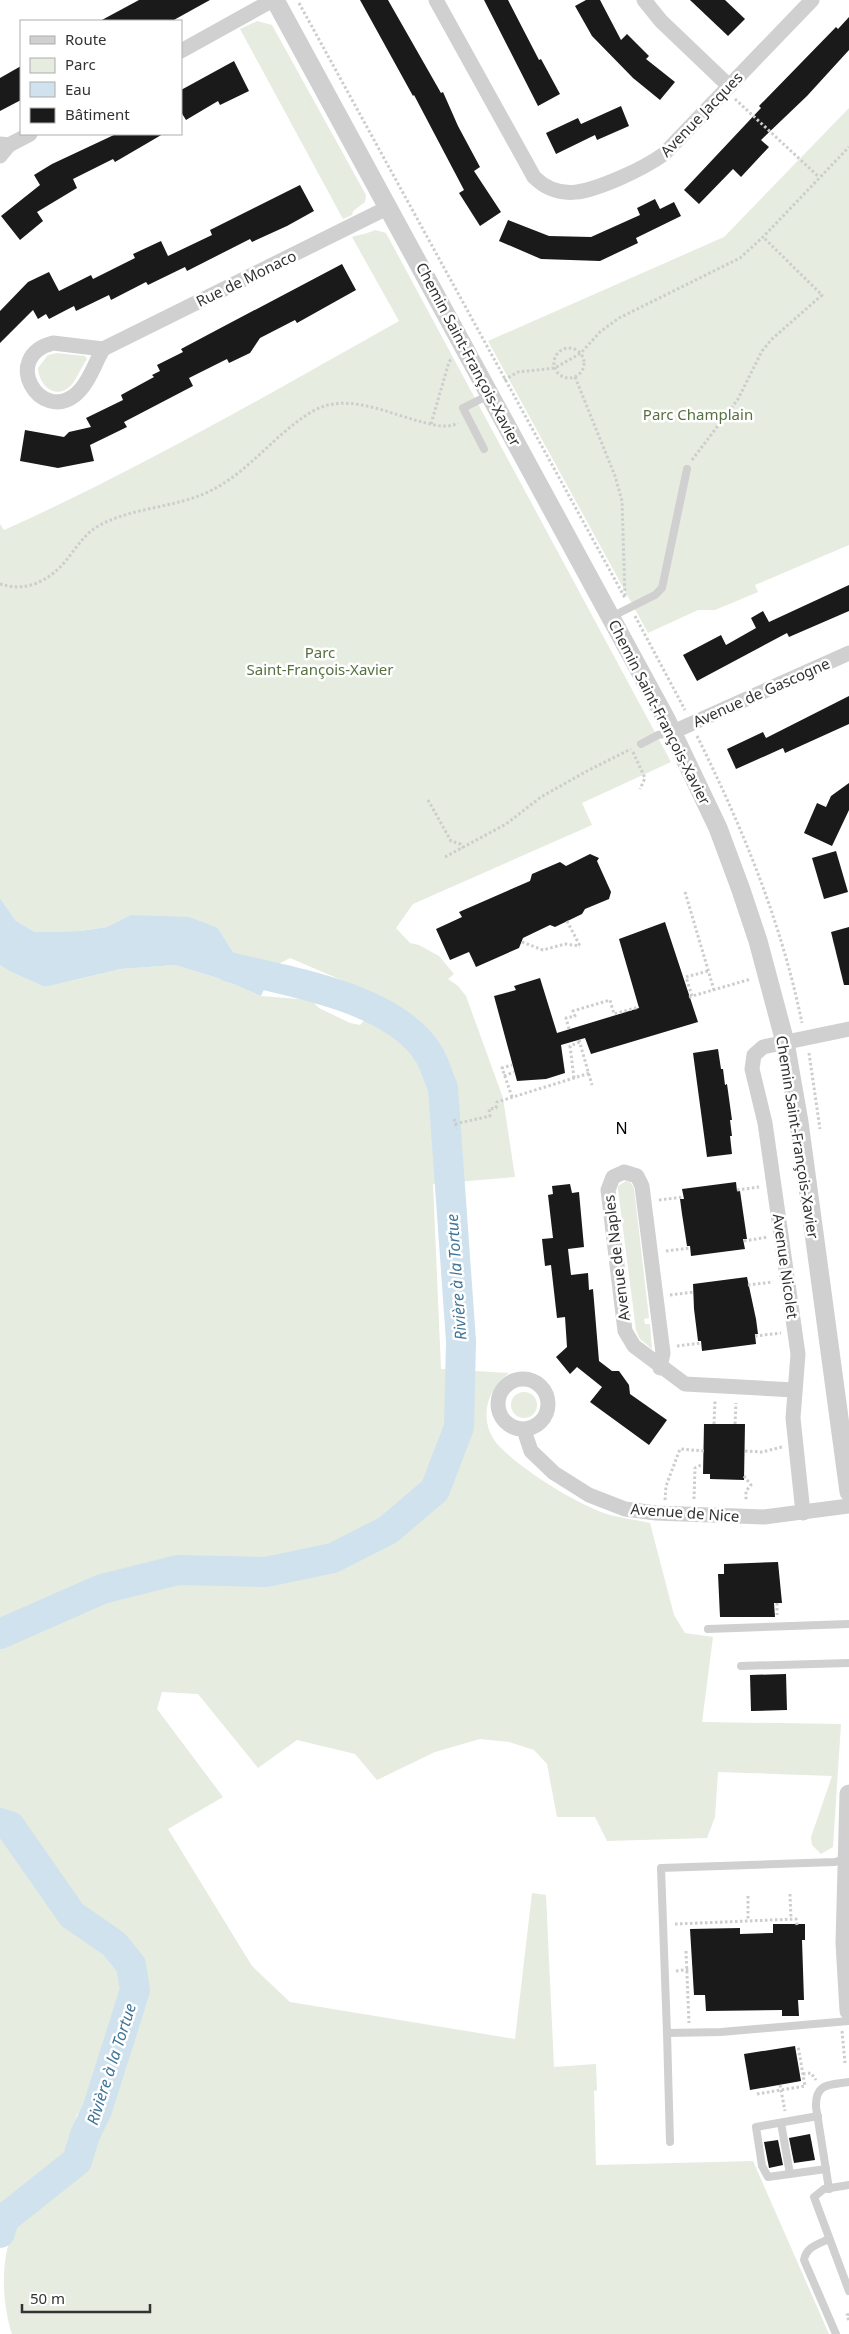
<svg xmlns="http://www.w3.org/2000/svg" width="849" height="2334" viewBox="0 0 849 2334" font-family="'Noto Sans',sans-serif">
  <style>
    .green { fill: #e6ecdf }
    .water { fill: #cfe2ee }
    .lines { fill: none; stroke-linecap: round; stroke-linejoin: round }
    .river { stroke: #cfe2ee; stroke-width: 30 }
    .building { fill: #1a1a1a }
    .path { stroke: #cdcdcd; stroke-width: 3; stroke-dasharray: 2.5 2.5; stroke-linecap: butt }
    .service { stroke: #d0d0d0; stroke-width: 8 }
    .minor { stroke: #d0d0d0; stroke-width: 15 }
    .tertiary { stroke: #d0d0d0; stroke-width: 19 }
    .labels { text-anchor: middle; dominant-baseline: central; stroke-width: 5; stroke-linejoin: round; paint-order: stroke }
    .street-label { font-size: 15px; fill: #333; stroke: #fff }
    .park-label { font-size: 15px; fill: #56703f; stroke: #fff }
    .neighbourhood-label { font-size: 16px; letter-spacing: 1px; fill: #000; stroke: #fff }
    .water-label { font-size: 16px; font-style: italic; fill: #3f7597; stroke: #fff }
  </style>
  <rect width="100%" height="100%" fill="#fff"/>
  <g class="green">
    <polygon points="257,21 272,25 366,195 365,202 353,211 352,215 343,219 240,29"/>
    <polygon points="849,108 849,545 755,585 758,592 715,610 698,610 648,633 488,341 724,237"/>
    <path d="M 375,230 L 386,233 L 671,762 L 582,803 L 592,825 L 413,904 L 396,928 L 410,943 L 419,945 L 439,956 L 454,974 L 448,979 L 458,986 L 466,996 L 503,1098 L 515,1177 L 433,1184 L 441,1369 L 509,1373 C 485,1390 478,1423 499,1446 C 522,1470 570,1500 601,1512 C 616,1518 634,1519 650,1523 L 674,1615 L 685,1633 L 713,1637 L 702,1722 L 841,1724 L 833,1847 L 821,1854 L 812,1845 L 811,1837 L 832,1776 L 718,1772 L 715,1817 L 707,1838 L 607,1841 L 595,1817 L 557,1817 L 547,1764 L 534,1750 L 509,1742 L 480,1739 L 435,1752 L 377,1780 L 355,1754 L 297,1740 L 258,1768 L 198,1694 L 162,1692 L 157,1709 L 223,1797 L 168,1829 L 252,1966 L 290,2002 L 515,2039 L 532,1893 L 546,1895 L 554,2067 L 596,2064 L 597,2090 L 594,2091 L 596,2165 L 753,2161 L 829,2334 L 12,2334 C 0,2297 0,2247 21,2214 C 33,2201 55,2194 69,2183 C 78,2175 86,2163 94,2153 L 77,2113 L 74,2139 L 67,2157 C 39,2171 21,2185 0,2208 L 0,965 L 9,971 L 45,987 L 121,969 L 175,965 L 224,980 L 261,996 L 311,1000 L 319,1008 L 350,1023 L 360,1025 L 382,1001 L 346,982 L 290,958 L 275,966 L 233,952 L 218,928 L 130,915 L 107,927 L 80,931 L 35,932 L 16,921 L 0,898 L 0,524 L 4,530 C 140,469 269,394 399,321 L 352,237 C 361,234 367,234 375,230 Z"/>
    <path d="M 57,353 L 85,356 L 87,359 C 82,366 78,376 73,383 C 58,402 39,387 38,368 L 48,355 Z"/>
    <polygon points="626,1181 630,1182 634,1188 649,1318 644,1319 645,1324 650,1324 652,1349 640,1339 636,1330 618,1190 618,1186"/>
    <circle cx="524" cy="1405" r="13"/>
  </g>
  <polygon class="water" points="0,898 16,921 35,932 80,931 107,927 130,915 189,917 218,928 233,952 275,966 261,996 224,980 175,965 121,969 45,987 9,971 0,965"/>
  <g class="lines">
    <g class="river">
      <path d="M 0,1634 L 102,1589 L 178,1570 L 266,1572 L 333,1558 L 388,1530 L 435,1490 L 459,1427 L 461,1341 L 443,1088 C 438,1077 435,1063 428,1053 C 394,998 288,981 229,967"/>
      <polyline points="0,1823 10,1826 72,1915 114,1944 131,1965 135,1990 97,2110 85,2135 77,2161 4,2219 0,2233"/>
    </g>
  </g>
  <g class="building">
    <polygon points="139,0 210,0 172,21 100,21"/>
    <polygon points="360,0 388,0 441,93 443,92 458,126 480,167 474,171 501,212 480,226 459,193 464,190 414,95 413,96"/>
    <polygon points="484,0 508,0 539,60 541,59 560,94 538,106"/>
    <polygon points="586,0 600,0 621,40 627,34 649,56 646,59 675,82 660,100 633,78 592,36 575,6"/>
    <polygon points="690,0 725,0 745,19 728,36"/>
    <polygon points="849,17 849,50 807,96 761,140 769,147 741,177 733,169 699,204 684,190 761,108 759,106 836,27 838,29"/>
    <polygon points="234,61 249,91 220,105 218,101 186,120 181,112 181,90"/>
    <polygon points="21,66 21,100 0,111 0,78"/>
    <polygon points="621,106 629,126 597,140 595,135 556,154 546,133 578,118 581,124"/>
    <polygon points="116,134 163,134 115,162 113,159 73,179 77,188 37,212 43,221 20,240 1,216 40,185 34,175 52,164"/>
    <polygon points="300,185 314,211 287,226 252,242 250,239 187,271 185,267 148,285 146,282 111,300 109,295 76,311 74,306 49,319 46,314 38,319 33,310 0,343 0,311 28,282 49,272 59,291 91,275 93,279 135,258 133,254 161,241 168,256 212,235 210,230"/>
    <polygon points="655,199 660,209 674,202 681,216 636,238 638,243 600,261 541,259 499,241 508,220 549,236 591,237 640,215 637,208"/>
    <polygon points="342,264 356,290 297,323 295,320 260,338 250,353 229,363 227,359 189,378 193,386 124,422 127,427 90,445 94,461 58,468 20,461 25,430 64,437 69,432 91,427 86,418 123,400 121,395 154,377 152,375 160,371 157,365 183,352 181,349 213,332"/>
    <polygon points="849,585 849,611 789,637 787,633 697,681 683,655 721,635 726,645 756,628 751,618 763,611 769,622"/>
    <polygon points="849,696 849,724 785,753 783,748 736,769 727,749 763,732 766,738"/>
    <polygon points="849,783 849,810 832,846 804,833 817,803 826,807 831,796"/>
    <polygon points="836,851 848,892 824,899 812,858"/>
    <polygon points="590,854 599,858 597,861 611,892 609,899 585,909 582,914 555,927 550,925 523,938 519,948 476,967 469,952 450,960 436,929 462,917 459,912 530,881 532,874 560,862 566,866"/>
    <polygon points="665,922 698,1022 591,1054 585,1038 561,1045 565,1073 546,1079 517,1081 494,996 516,990 514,986 540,978 557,1033 639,1008 619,939"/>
    <polygon points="849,927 849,985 844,985 831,932"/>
    <polygon points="718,1049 721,1069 723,1069 725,1085 727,1084 732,1120 730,1120 732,1136 730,1136 732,1154 707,1157 693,1053"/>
    <polygon points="736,1182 737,1191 740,1191 747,1239 743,1239 745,1249 691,1256 690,1246 687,1246 682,1214 680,1199 684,1199 682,1189"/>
    <polygon points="570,1184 572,1193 579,1192 584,1247 568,1249 571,1275 588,1273 589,1290 593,1289 599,1361 612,1371 619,1371 629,1385 630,1394 667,1420 649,1445 590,1402 602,1387 577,1367 570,1374 556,1357 567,1347 565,1317 557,1318 551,1265 545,1266 542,1239 553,1238 548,1195 553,1194 552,1186"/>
    <polygon points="747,1277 756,1319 758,1334 755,1334 756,1344 702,1351 701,1341 698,1341 694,1309 693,1284"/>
    <polygon points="704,1424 745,1424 744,1480 710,1479 710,1474 703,1474"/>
    <polygon points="778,1562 782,1603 774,1603 775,1617 720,1617 718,1574 724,1574 724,1564"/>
    <polygon points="786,1674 787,1710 751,1711 750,1675"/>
    <polygon points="773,1924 805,1924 805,1940 802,1940 804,2000 798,2000 799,2016 782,2016 782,2010 706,2011 705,1995 694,1995 690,1929 740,1928 740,1934 773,1933"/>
    <polygon points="795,2046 801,2081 750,2090 744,2054"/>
    <polygon points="810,2134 815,2160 794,2163 789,2138"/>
    <polygon points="778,2140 783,2165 769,2168 764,2142"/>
  </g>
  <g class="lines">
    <g class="path">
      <polyline points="299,3 625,598"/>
      <polyline points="735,99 819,177"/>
      <circle cx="569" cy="363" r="15"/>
      <polyline points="575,377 615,476 622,501 625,597"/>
      <polyline points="504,380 518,372 555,368 581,353 600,332 619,318 740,258 763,237 849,147"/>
      <polyline points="431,424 449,362 452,358"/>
      <polyline points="692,460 738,399 762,351 772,339 822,295 763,237"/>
      <path d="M 0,584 C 13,588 25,588 37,583 C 70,569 74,539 100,525 C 134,507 174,508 208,492 C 250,472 274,434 313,411 C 346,392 387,413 422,422 C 434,425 447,429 458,423"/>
      <polyline points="635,616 685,710"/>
      <path d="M 697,736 C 743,829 781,921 802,1023"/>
      <polyline points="633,752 645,778 640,789"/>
      <polyline points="428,800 451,841 460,844 463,848"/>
      <polyline points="445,857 506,824 541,797 587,771 631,749"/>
      <polyline points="685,892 714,990"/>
      <polyline points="567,921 580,946"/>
      <polyline points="522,942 543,950 565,944 580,946"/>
      <polyline points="692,996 686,977 708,971"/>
      <polyline points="689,997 751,979"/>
      <polyline points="569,1029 566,1018 575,1016 573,1011 610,1000 614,1014 639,1007"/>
      <polyline points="579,1040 592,1085"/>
      <polyline points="809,1053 820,1129"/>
      <polyline points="504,1076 514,1072"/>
      <polyline points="574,1078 570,1046 580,1042"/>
      <polyline points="512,1097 502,1068 512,1065"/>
      <polyline points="454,1119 457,1129"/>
      <polyline points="455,1124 490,1116 489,1109 496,1108 497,1102 590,1073"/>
      <polyline points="737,1190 759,1187"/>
      <polyline points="659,1200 683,1197"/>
      <polyline points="744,1241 768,1237"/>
      <polyline points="666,1251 690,1248"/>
      <polyline points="748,1285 773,1282"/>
      <polyline points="670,1295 694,1292"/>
      <polyline points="755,1336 781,1333"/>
      <polyline points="677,1346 701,1343"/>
      <polyline points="714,1424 715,1400"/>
      <polyline points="735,1424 736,1403"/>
      <polyline points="745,1451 762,1452 782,1447"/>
      <polyline points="744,1476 751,1485 746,1491 746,1501"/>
      <polyline points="694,1499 695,1468 703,1464"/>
      <polyline points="665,1500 666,1486 680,1449 704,1451"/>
      <polyline points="777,1603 777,1615"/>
      <polyline points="790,1894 791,1919"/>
      <polyline points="748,1896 748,1921"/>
      <polyline points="675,1924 796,1919 797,1925"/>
      <polyline points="686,1951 689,2023"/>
      <polyline points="676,1971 691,1969"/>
      <polyline points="842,2031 845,2063"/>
      <polyline points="803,2074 811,2073 816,2080"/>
      <polyline points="780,2085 785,2111"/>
      <polyline points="757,2094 805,2086 798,2046"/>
      <polyline points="849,2314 847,2315 849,2321"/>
    </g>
    <g class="service">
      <polyline points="484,449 463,408 489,395"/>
      <polyline points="611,617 655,595 662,588 687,469"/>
      <polyline points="641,744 658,735 672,733"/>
      <polyline points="708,1629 849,1624"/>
      <polyline points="741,1666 849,1663"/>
      <polyline points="845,1859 835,1862 661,1868 667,2033 721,2032 849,2021"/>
      <polyline points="667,2033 670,2142"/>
      <polyline points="818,2116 756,2127 762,2166 768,2177 826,2169"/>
      <polyline points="781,2123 790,2174"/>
      <polyline points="849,2185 824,2189 814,2197 849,2291"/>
      <path d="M 829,2189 L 816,2107 C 815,2083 829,2085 849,2082"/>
      <path d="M 829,2239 C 818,2244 806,2247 804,2260 L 836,2334"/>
    </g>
    <g class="minor">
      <path d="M 436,0 L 534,177 C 560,203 590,191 620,178 C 636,171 650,164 664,154 L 812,0"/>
      <polyline points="644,0 661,21 729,86"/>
      <polyline points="181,51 273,0"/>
      <polyline points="0,144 9,145 0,156"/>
      <polyline points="9,145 30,134"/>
      <path d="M 53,343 L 103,349 C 95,363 88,385 75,395 C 40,423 0,357 53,343 Z"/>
      <polyline points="103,349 389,207"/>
      <polyline points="673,732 849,653"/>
      <polyline points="660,1368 663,1353 642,1186 637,1176 624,1172 613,1177 608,1190 625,1331 634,1346 685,1384 794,1390"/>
      <circle cx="523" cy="1404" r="25"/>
      <polyline points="524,1430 531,1451 554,1473 589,1495 625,1509 656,1513 764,1517 849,1506"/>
      <polyline points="803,1513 793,1418 798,1354 765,1123 752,1069 754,1055 763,1047 849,1029"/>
    </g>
    <g class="tertiary">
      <polyline points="275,0 666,719 718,828 741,890 758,941 785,1042 799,1122 849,1492"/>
      <polyline points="849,1794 845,1943 849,2011"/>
    </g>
  </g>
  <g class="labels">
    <g class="street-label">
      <text transform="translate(701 114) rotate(-46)">Avenue Jacques</text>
      <text transform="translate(246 278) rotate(-26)">Rue de Monaco</text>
      <text transform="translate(469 354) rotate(62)">Chemin Saint-François-Xavier</text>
      <text transform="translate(761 692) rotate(-24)">Avenue de Gascogne</text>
      <text transform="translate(660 712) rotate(63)">Chemin Saint-François-Xavier</text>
      <text transform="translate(798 1137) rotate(81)">Chemin Saint-François-Xavier</text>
      <text transform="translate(616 1258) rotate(-97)">Avenue de Naples</text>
      <text transform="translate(786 1266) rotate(82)">Avenue Nicolet</text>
      <text transform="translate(685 1512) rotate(4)">Avenue de Nice</text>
    </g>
    <g class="park-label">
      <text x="698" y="414">Parc Champlain</text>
      <text x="320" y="652">Parc<tspan x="320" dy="17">Saint-François-Xavier</tspan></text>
    </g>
    <g class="neighbourhood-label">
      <text x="622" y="1128">N</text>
    </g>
    <g class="water-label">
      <text transform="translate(456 1277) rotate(-94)">Rivière à la Tortue</text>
      <text transform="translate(111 2064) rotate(-72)">Rivière à la Tortue</text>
    </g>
  </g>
  <rect x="20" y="20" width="162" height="115" fill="#ffffff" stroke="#adadad"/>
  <rect x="30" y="36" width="25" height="8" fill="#d0d0d0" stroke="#adadad"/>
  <text x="65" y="45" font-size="15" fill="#333333">Route</text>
  <rect x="30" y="58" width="25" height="15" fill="#e6ecdf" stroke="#adadad"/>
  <text x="65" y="70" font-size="15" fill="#333333">Parc</text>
  <rect x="30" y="82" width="25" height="15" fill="#cfe2ee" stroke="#adadad"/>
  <text x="65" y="95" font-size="15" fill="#333333">Eau</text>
  <rect x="30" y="108" width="25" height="15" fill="#1a1a1a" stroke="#adadad"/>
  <text x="65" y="120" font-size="15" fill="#333333">Bâtiment</text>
  <path d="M22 2304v8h128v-8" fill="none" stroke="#333333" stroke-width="2.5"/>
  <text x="30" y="2304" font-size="15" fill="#333333" stroke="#ffffff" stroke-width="4" paint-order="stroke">50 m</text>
</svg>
